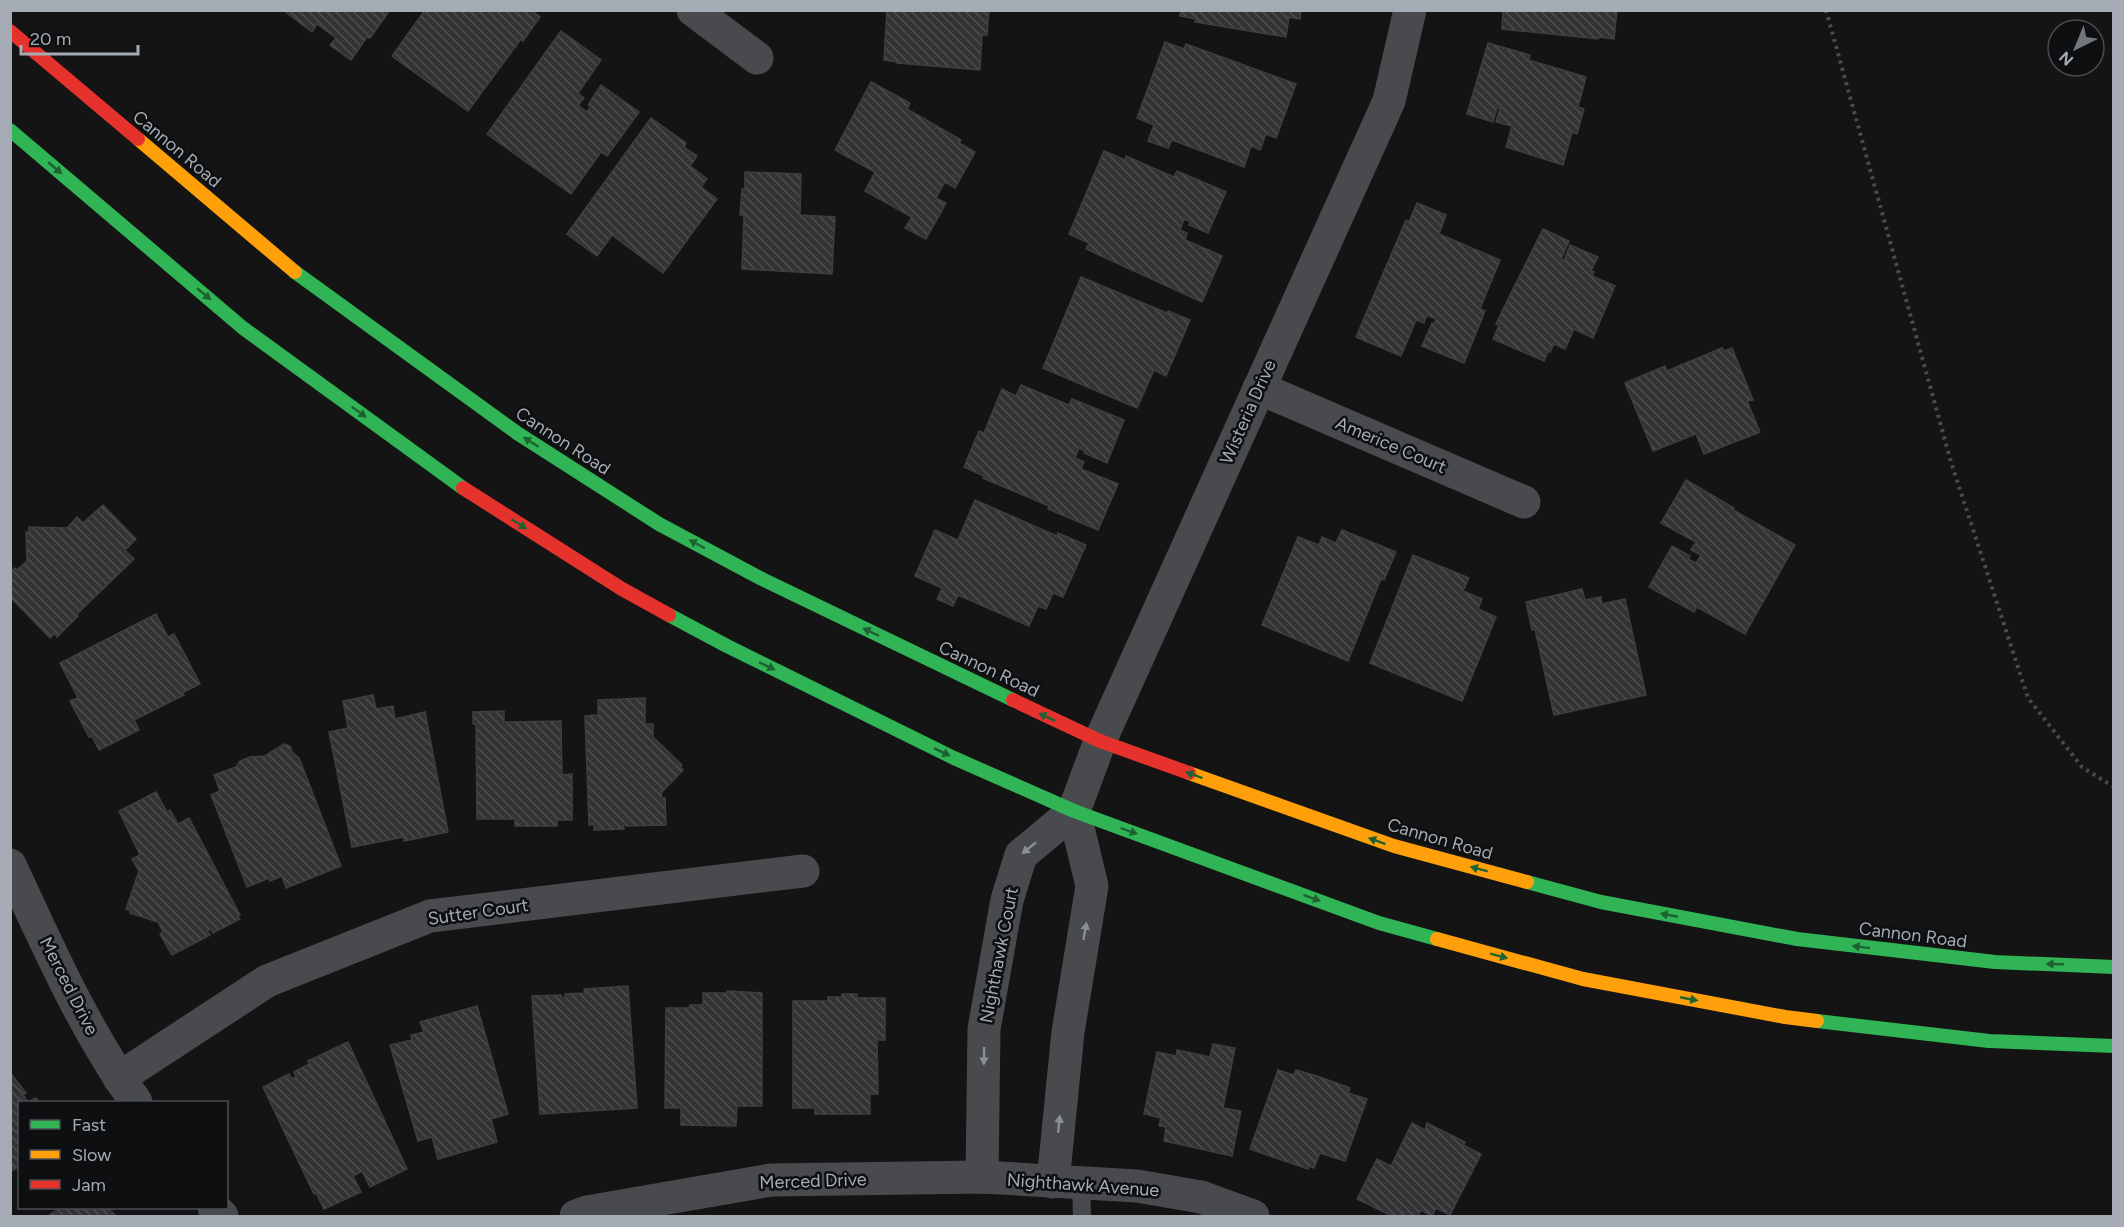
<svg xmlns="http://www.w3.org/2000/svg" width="2124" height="1227" viewBox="0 0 2124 1227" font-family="Figtree,sans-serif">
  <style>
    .building { fill: url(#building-back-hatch); stroke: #3c3e40; stroke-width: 1.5 }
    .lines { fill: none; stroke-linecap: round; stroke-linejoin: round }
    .path { stroke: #4a4b4f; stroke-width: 4; stroke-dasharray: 3 4.5; stroke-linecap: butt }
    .lane { stroke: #484a4d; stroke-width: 18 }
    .street { stroke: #484a4d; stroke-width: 33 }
    .fast { stroke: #30b455; stroke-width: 14 }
    .slow { stroke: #ff9f0a; stroke-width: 14 }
    .jam { stroke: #e5322d; stroke-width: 14 }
    .oneway { fill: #1f6232 }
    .oneway2 { fill: #898f96 }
    .labels { text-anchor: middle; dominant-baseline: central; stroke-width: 5; stroke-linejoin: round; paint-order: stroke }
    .street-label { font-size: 18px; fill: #a5acb6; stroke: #0e0f10 }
  </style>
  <defs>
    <pattern id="building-back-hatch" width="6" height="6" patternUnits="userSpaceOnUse" patternTransform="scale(1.5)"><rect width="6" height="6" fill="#333335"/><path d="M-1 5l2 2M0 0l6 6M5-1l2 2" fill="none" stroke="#4e4e50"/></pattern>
  </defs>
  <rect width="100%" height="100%" fill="#141414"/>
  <g class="building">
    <polygon points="283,10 390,10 370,38 367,37 351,60 330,45 336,38 317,24 312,32"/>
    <polygon points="425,10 531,10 540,17 523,41 521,39 468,111 392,56"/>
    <polygon points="887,10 989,10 987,35 982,35 980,70 897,63 897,62 884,60"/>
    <polygon points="1181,10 1301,10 1300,19 1289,17 1286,37 1195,22 1196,19 1180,16"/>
    <polygon points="1503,10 1617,10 1614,39 1598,37 1598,39 1502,29"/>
    <polygon points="561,31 601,60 578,93 584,98 578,105 587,112 591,106 588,105 601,85 639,112 607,156 601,152 571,194 487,134"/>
    <polygon points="1165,42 1184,49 1186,44 1296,84 1276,138 1266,134 1260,150 1251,146 1244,167 1172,140 1168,148 1148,141 1154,125 1137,118"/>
    <polygon points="1488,43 1530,55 1529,60 1586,77 1578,107 1584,109 1577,134 1572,132 1563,165 1506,147 1512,126 1496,122 1500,108 1497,108 1493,122 1467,114"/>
    <polygon points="871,82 910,103 907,109 961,140 959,143 975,152 955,188 945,182 936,198 946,203 926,239 905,228 912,217 865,191 875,172 835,150"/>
    <polygon points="651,118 686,143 684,147 697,156 690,166 707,179 701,187 717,199 663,273 612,235 597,256 567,234"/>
    <polygon points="1104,151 1125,160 1126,156 1174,177 1177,171 1226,192 1208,233 1189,225 1191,222 1184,219 1180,230 1187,233 1185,240 1222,256 1202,302 1086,249 1089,243 1069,234"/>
    <polygon points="745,172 801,174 800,215 835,217 832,274 742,269 744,215 740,215 742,189 745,189"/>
    <polygon points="1417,203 1446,215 1439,234 1500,260 1480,309 1485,311 1464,363 1422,346 1432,323 1434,324 1436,319 1427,315 1424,323 1416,320 1401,356 1356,337 1406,220 1409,222"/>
    <polygon points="1543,229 1569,241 1561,259 1564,261 1570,245 1598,257 1591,271 1594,272 1592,276 1615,286 1593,338 1574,329 1565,349 1554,344 1550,352 1548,351 1544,361 1493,339 1499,325 1496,324 1507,301"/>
    <polygon points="1081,277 1167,313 1168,311 1190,320 1166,376 1154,370 1137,408 1043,368"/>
    <polygon points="1722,348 1724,351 1732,348 1753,400 1747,401 1760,432 1704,454 1696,434 1653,451 1625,383 1665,366 1667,371"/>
    <polygon points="1021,385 1069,405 1072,399 1124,420 1107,463 1084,453 1085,451 1079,448 1075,458 1084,462 1081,469 1118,484 1098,530 1048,509 1049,506 983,478 984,476 964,467 979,431 984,433 1002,389 1016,396"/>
    <polygon points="1686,480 1734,508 1733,510 1795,545 1745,634 1697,607 1694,612 1649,587 1672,546 1690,556 1688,559 1696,563 1701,555 1691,550 1696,542 1661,523"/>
    <polygon points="975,500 1057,536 1058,533 1086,545 1063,597 1053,593 1046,609 1038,606 1029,626 958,595 953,606 937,599 942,588 915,576 935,530 958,540"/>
    <polygon points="103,505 136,539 125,550 134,559 76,615 78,616 57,637 55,633 50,638 10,597 10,572 15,568 17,570 27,561 26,532 29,532 29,527 67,528 77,517 83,523"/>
    <polygon points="1342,530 1396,552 1384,580 1381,579 1348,661 1262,625 1298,537 1319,545 1322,537 1336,543"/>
    <polygon points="1413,555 1469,578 1463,591 1482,599 1478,609 1496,617 1462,701 1370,663"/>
    <polygon points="1582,589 1585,600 1601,597 1602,604 1625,599 1646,695 1554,715 1535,629 1532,630 1526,602"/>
    <polygon points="156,614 168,637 174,634 200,684 182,693 184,695 134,720 139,730 99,750 92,736 89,737 70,701 78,698 60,663"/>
    <polygon points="373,695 376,709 393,706 395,719 425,712 448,832 404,841 404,837 352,847 329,732 348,728 343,701"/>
    <polygon points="645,698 645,724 653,724 653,737 682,765 680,767 683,770 662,792 661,790 662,798 665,798 666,825 626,826 626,824 623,825 624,829 594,830 594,824 589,825 585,716 598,715 598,700"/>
    <polygon points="504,711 504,722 561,721 562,775 572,774 572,820 557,820 557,826 515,826 515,819 477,819 476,724 473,724 473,712"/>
    <polygon points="284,744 290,746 292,752 299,758 341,866 286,888 282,876 270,881 269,878 247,887 211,795 220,791 214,775 236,767 240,761 250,757 265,756"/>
    <polygon points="156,792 167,812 170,810 178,824 189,818 240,915 237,916 240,919 213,933 211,929 207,931 210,935 172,955 160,934 163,932 158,922 130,913 131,911 126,909 139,871 132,859 140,855 119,811"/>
    <polygon points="628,986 637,1108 540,1114 532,996 561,995 562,998 565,998 565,994 585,993 584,989"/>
    <polygon points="727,991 762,993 762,1106 737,1106 736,1126 681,1125 681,1108 665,1108 666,1008 689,1008 690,1005 703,1005 703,993 728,993"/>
    <polygon points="842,994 857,994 857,998 885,998 885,1040 877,1040 878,1094 870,1094 870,1114 815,1114 815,1108 793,1108 793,1001 828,1001 828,997 842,997"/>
    <polygon points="477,1006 508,1114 491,1119 497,1142 438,1159 432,1137 418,1141 390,1045 412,1040 411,1035 424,1032 420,1022"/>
    <polygon points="348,1042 407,1169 370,1187 362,1171 353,1176 361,1192 324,1209 316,1193 314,1194 263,1087 289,1074 292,1079 296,1077 294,1072 309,1064 308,1061"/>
    <polygon points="1213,1044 1235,1048 1223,1108 1241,1111 1232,1156 1164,1141 1166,1127 1159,1126 1161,1118 1144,1114 1157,1052 1176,1056 1177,1050 1210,1057"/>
    <polygon points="1278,1070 1294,1075 1296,1070 1317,1076 1350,1088 1348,1093 1367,1099 1345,1161 1320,1153 1314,1168 1309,1166 1308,1169 1250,1149"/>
    <polygon points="10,1072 26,1093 23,1095 28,1102 36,1098 39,1102 20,1102 20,1166 10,1172"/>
    <polygon points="1412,1123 1425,1130 1427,1123 1465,1142 1463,1145 1481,1154 1450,1215 1436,1208 1432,1216 1421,1210 1418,1216 1392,1216 1357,1199 1377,1159 1391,1166"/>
    <polygon points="60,1208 110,1208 111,1210 107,1212 108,1214 112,1212 116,1216 48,1216"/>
  </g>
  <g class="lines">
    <polyline class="path" points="1826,10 1951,462 2028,698 2082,767 2114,787"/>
    <polyline class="lane" points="1081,1184 1082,1216"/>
    <g class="street">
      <polyline points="693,10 757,58"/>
      <polyline points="1259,388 1524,502"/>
      <polyline points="1074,811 1100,741 1389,101 1410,10"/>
      <path d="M 10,865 C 48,947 84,1029 136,1102"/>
      <polyline points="119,1078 267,981 430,916 803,871"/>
      <polyline points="982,1177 984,1029 1007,900 1021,855 1074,811"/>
      <polyline points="1053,1182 1068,1032 1092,886 1074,811"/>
      <polyline points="214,1208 222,1216"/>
      <polyline points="576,1216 587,1212 771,1180 982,1177 1137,1186 1201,1197 1253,1216"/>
    </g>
    <g class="fast">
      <polyline points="10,130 243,328 463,488"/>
      <polyline points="295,272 517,433 659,524 762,579 1013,700"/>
      <polyline points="669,615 727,646 954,758 1074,811 1379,923 1437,939"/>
      <polyline points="1527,882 1601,902 1797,939 1995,962 2114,967"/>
      <polyline points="1817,1021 1989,1041 2114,1046"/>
    </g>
    <g class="slow">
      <polyline points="138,139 295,272"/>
      <polyline points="1189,773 1394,846 1527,882"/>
      <polyline points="1437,939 1583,979 1785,1017 1817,1021"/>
    </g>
    <g class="jam">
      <polyline points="10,31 138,139"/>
      <polyline points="463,488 622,589 669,615"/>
      <polyline points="1013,700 1100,741 1189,773"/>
    </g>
  </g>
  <defs><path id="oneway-solid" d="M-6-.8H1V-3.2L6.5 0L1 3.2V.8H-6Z" transform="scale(1.5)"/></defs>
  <g class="oneway">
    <use href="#oneway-solid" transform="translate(55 168) rotate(40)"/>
    <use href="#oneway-solid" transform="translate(204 294) rotate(40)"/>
    <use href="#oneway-solid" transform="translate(359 412) rotate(36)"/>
    <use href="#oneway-solid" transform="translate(531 442) rotate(-148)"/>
    <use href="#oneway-solid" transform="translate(519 524) rotate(32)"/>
    <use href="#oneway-solid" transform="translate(697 544) rotate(-152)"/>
    <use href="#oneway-solid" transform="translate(871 632) rotate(-154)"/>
    <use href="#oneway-solid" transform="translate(767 666) rotate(26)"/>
    <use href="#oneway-solid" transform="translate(1047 717) rotate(-155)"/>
    <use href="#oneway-solid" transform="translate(942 752) rotate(26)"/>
    <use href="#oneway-solid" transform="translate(1194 775) rotate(-160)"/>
    <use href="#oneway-solid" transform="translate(1129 831) rotate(20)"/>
    <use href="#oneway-solid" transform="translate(1377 841) rotate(-160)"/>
    <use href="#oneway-solid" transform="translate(1479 869) rotate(-165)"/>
    <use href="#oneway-solid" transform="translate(1312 898) rotate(20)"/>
    <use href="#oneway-solid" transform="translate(1669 915) rotate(-169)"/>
    <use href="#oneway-solid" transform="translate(1861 947) rotate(-173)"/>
    <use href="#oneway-solid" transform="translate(1499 956) rotate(15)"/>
    <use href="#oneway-solid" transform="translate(2055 964) rotate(-178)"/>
    <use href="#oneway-solid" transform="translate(1689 999) rotate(11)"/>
  </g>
  <g class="oneway2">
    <use href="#oneway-solid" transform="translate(1029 848) rotate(141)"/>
    <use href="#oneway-solid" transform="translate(1085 931) rotate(-80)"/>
    <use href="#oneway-solid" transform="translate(984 1056) rotate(91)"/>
    <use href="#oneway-solid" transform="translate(1059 1124) rotate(-84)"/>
  </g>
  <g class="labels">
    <g class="street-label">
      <text transform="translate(177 149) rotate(40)">Cannon Road</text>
      <text transform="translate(1248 412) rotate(-66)">Wisteria Drive</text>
      <text transform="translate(563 441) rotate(33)">Cannon Road</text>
      <text transform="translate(1391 445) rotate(23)">Americe Court</text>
      <text transform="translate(989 669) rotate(25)">Cannon Road</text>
      <text transform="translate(1440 839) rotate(16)">Cannon Road</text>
      <text transform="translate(478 912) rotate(-8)">Sutter Court</text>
      <text transform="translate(1913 935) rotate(7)">Cannon Road</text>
      <text transform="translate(999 955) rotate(-79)">Nighthawk Court</text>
      <text transform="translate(69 986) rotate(63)">Merced Drive</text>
      <text transform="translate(813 1181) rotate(-2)">Merced Drive</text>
      <text transform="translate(1083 1185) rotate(4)">Nighthawk Avenue</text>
    </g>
  </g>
  <rect width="2124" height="1227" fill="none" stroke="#a5acb6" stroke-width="24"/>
  <rect x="18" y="1101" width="210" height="108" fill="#0e0f10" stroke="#4a4e52" stroke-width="1.5"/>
  <rect x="30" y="1120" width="30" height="9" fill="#30b455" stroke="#4a4e52" stroke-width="1.5"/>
  <text x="72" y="1131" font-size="18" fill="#a5acb6">Fast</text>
  <rect x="30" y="1150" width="30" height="9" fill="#ff9f0a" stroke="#4a4e52" stroke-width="1.5"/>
  <text x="72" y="1161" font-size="18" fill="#a5acb6">Slow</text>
  <rect x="30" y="1180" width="30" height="9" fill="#e5322d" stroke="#4a4e52" stroke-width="1.5"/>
  <text x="72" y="1191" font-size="18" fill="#a5acb6">Jam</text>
  <g transform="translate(2076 48) rotate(223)"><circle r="28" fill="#0e0f10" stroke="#4a4e52" stroke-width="1.5"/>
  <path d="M0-4.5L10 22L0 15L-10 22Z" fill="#72777d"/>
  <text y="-9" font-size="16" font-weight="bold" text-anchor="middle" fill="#a5acb6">N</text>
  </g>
  <path d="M21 45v9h117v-9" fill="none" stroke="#a5acb6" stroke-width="3"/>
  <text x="30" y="45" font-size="18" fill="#a5acb6" stroke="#0e0f10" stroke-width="4.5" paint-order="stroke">20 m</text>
</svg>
